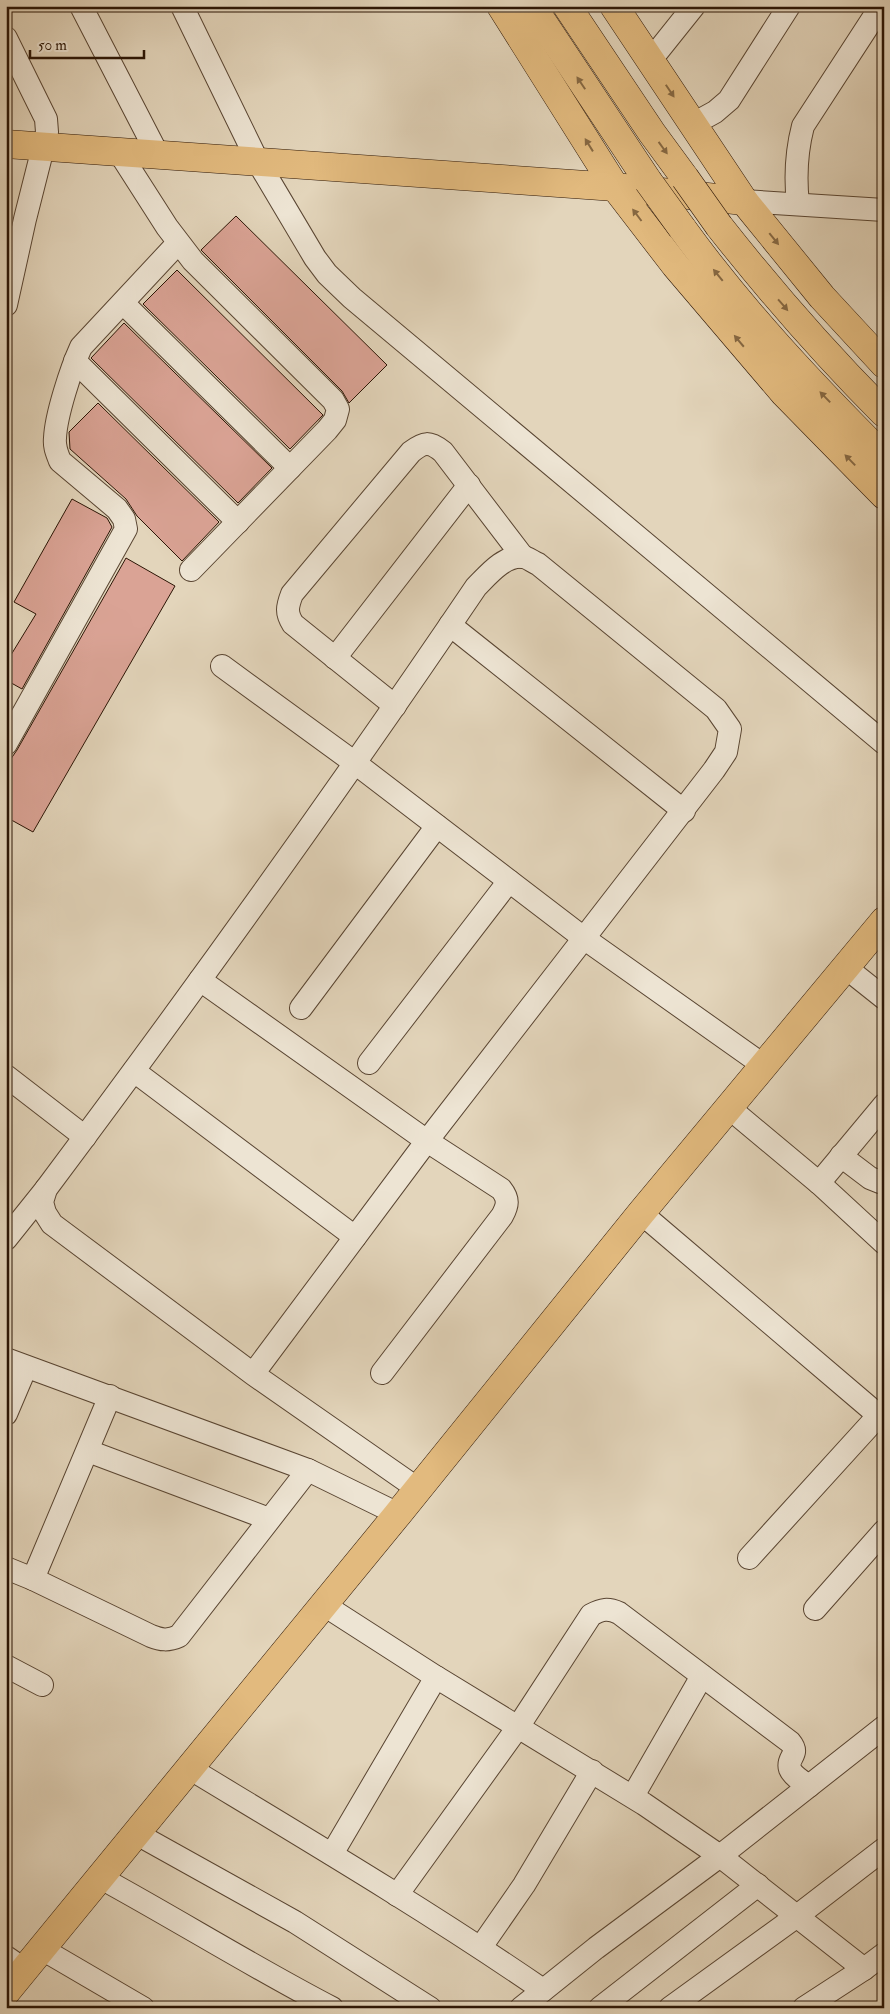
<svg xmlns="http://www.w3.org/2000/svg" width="890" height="2014" viewBox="0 0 890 2014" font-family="'IM FELL Double Pica',serif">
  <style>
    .building { fill: #daa395; stroke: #2b1505 }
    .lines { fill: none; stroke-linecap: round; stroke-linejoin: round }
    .minor-casing { stroke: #594532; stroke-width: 24 }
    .major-casing { stroke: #2b1505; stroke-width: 29 }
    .highway-casing { stroke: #2b1505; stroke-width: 29 }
    .minor { stroke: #ede4d3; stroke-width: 22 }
    .major { stroke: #e2ba7e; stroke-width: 28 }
    .highway { stroke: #e2ba7e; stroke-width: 28 }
    .highway-bridge-casing { stroke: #2b1505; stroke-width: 29; stroke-linecap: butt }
    .highway-bridge { stroke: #e2ba7e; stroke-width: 28 }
    .oneway { fill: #866842 }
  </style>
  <rect width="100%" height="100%" fill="#e3d5bb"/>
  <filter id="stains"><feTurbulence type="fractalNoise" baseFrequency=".004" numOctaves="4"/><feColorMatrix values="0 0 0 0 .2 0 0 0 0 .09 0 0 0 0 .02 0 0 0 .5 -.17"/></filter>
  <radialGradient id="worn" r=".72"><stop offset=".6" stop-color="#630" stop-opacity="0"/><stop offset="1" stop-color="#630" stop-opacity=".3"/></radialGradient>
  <g class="building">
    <polygon points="236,216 387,365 349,403 342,391 201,250"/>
    <polygon points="177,270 323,415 290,449 143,304"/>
    <polygon points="124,323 272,468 238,503 91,358"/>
    <polygon points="98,403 219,522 182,561 137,516 126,499 70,449 69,432"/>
    <polygon points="72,499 107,518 112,527 22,689 6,680 6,663 36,614 14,602"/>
    <polygon points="126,558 175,586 33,832 6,817 6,766 17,750"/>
  </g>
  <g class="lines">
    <defs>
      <g id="minor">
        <polyline points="81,6 158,155"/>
        <polyline points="182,6 258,162 315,258 327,274 352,298 884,743"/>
        <polyline points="6,38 46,119 47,132 25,219 6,305"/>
        <polyline points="650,61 694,6"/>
        <polyline points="693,124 715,112 729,100 789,6"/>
        <polyline points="119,152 167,227 193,261 333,400 338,409 335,420 327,430 191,570"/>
        <polyline points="744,201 884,210"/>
        <path d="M 798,204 C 795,177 796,153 803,126 L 881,6"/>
        <polyline points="123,303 290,468"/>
        <polyline points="75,361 238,522"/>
        <polyline points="450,625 684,811"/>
        <polyline points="335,658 469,485"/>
        <polyline points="222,666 355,763 585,939 763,1065"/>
        <path d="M 395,706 L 293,624 C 286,613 287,607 292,594 L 411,452 C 424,442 429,441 443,452 L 523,557"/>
        <path d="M 6,744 L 126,529 L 124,519 L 117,509 L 60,461 C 57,453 54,447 55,438 C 56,415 71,369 81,347 L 178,243"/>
        <polyline points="845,967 884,998"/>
        <path d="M 200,980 L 427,1141 L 501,1189 C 509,1199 508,1205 502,1216 L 382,1373"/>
        <polyline points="301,1008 437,826"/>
        <polyline points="369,1063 509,881"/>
        <polyline points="134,1071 355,1237"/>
        <polyline points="6,1076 85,1137"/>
        <polyline points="728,1107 819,1183 884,1243"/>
        <polyline points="841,1156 870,1178 880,1182 884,1181"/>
        <polyline points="819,1183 884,1105"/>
        <polyline points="641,1213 884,1420"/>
        <polyline points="6,1239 46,1189"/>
        <polyline points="6,1359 308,1470 398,1514"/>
        <path d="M 253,1374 L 420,1150 L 714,770 L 726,752 L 730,729 L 716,709 L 538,564 C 533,562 527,557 523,557 C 504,555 488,575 476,587 C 338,791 194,991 46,1189 L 42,1202 L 45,1213 L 52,1224 L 253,1374 L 418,1489"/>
        <polyline points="6,1414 26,1367"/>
        <polyline points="88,1451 269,1519"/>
        <polyline points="749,1558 879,1415"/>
        <path d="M 6,1568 L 33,1579 L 151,1636 C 161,1640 168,1641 179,1636 L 308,1470"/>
        <polyline points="33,1579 110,1396"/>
        <polyline points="324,1605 436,1677 644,1804 720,1856 864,1969"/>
        <polyline points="815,1609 884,1531"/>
        <polyline points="6,1666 42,1685"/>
        <path d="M 189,1768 C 308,1840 428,1911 543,1990"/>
        <polyline points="633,1796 702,1676"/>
        <polyline points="137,1834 295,1922 430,2008"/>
        <polyline points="332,1854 436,1677"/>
        <path d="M 101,1878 C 178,1920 253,1967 332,2008"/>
        <path d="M 397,1895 L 518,1727 L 591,1615 C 602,1609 608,1608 619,1613 L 790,1742 C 801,1755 786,1757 790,1769 C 793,1776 803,1782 809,1786"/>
        <polyline points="481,1947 524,1885 592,1771"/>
        <polyline points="42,1949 143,2008"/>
        <polyline points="6,1957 25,1970"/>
        <polyline points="521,2008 596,1948 720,1856 884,1727"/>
        <polyline points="600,2008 758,1885"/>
        <polyline points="670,2008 797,1916 884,1849"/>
        <polyline points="804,2008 864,1969 884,1954"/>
      </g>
      <g id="major">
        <polyline points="501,6 615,187"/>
        <polyline points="614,6 744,201"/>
      </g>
      <g id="highway">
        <polyline points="532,6 648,181"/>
        <polyline points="567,6 652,133 685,178"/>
        <polyline points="6,144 615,187 744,201 822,297 884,364"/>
        <polyline points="615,187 675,265 784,393 884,495"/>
        <path d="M 719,226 C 771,292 825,354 884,413"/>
        <path d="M 682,228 C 742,311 812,385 884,457"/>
        <polyline points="6,1992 398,1514 641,1213 884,921"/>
      </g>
    </defs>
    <use href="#minor" class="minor-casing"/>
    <use href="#major" class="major-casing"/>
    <use href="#highway" class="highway-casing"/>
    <use href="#minor" class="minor"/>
    <use href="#major" class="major"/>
    <use href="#highway" class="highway"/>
    <defs>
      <g id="highway-bridge">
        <polyline points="685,178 719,226"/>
        <polyline points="648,181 682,228"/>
      </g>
    </defs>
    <use href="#highway-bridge" class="highway-bridge-casing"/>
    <use href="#highway-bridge" class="highway-bridge"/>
  </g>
  <defs><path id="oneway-solid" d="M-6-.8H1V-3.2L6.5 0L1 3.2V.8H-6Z" transform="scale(1.25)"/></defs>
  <g class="oneway">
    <use href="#oneway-solid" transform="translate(581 83) rotate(-124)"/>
    <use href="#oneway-solid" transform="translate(670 91) rotate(56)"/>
    <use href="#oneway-solid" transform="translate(589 145) rotate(-122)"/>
    <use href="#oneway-solid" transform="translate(663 148) rotate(54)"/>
    <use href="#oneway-solid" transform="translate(637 215) rotate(-127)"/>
    <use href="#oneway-solid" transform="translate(774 239) rotate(51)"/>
    <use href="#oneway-solid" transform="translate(718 275) rotate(-129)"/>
    <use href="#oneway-solid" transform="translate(783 305) rotate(49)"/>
    <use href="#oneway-solid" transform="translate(739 341) rotate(-130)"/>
    <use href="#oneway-solid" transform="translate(825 397) rotate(-134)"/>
    <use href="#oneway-solid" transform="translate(850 460) rotate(-134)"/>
  </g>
  <rect width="890" height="2014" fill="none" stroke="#e3d5bb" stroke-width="25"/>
  <rect x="8" y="8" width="875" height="1999" fill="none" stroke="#2b1505" stroke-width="2.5"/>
  <rect x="12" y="12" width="865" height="1989" fill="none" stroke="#2b1505"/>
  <path d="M30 50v8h114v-8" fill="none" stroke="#2b1505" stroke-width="2.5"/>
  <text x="38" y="50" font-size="15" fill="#2b1505" stroke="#ede4d3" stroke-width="4" paint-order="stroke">50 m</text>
  <rect width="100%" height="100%" filter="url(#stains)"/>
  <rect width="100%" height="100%" fill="url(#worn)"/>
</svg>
